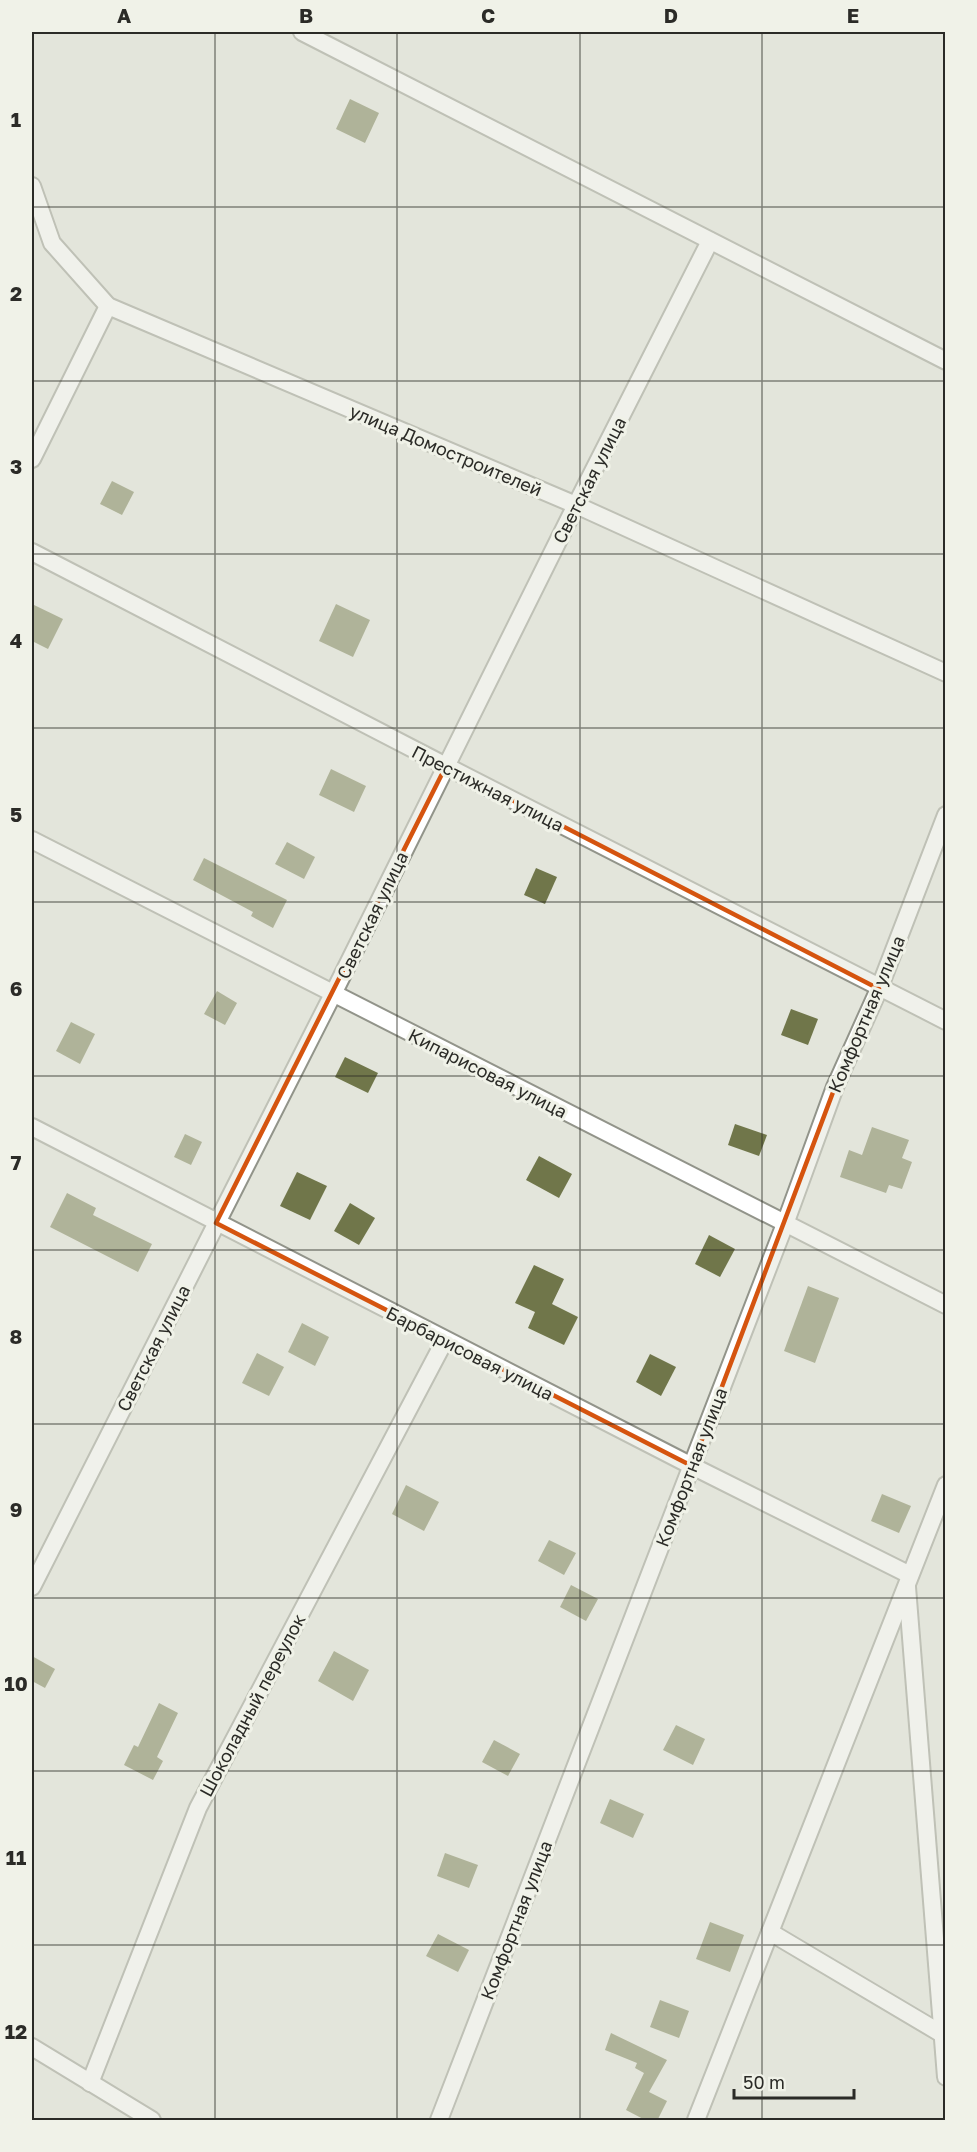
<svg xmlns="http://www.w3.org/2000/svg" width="977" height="2152" viewBox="0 0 977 2152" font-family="'Golos Text',sans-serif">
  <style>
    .building { fill: #70764a }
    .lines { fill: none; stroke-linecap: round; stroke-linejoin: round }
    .street-casing { stroke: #92948a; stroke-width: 20 }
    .street { stroke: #fff; stroke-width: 16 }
    .marked { fill: none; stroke: #d5540f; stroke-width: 4.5; stroke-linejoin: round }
    .grid { fill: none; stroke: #2b2b27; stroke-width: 1.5; stroke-opacity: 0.55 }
    .labels { text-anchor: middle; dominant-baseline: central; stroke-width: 6; stroke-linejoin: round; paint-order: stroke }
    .street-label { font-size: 18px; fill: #2b2b27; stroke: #f0f2e8 }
    .neatline { fill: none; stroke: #2b2b27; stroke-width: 2 }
    .grid-label { font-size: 20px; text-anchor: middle; font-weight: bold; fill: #2b2b27 }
  </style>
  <rect width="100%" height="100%" fill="#e3e5db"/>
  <g class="building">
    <polygon points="350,99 379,113 365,143 336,129"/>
    <polygon points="112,481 134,492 122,515 100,504"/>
    <polygon points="32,604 63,619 48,649 32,641"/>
    <polygon points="336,604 370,620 353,657 319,641"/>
    <polygon points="331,769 366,786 354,812 319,795"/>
    <polygon points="287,842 315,857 304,879 275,864"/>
    <polygon points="204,858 287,900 273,928 251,916 253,912 193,880"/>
    <polygon points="536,868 557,877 545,904 524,895"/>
    <polygon points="217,991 237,1003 225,1025 204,1014"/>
    <polygon points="791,1009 818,1019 808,1045 781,1035"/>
    <polygon points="71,1022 95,1034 80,1064 56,1051"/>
    <polygon points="345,1057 378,1073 368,1093 335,1077"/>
    <polygon points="735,1124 767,1135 759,1156 728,1145"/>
    <polygon points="872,1127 909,1140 902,1158 912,1162 902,1189 889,1185 886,1193 840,1177 849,1150 862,1155"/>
    <polygon points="185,1134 202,1142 191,1165 174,1157"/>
    <polygon points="539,1156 572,1174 559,1198 526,1180"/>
    <polygon points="297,1172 327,1186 310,1220 280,1206"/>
    <polygon points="67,1193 96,1208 93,1215 152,1244 138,1272 50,1227"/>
    <polygon points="350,1203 375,1218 359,1245 334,1231"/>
    <polygon points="709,1235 735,1249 720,1277 695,1264"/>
    <polygon points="534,1265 564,1279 552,1304 578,1317 564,1345 528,1328 535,1312 515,1303"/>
    <polygon points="808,1286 839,1298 815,1363 784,1351"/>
    <polygon points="302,1323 329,1337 315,1366 288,1352"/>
    <polygon points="257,1353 284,1367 269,1396 242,1383"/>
    <polygon points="650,1354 676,1367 661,1396 636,1382"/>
    <polygon points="406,1485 439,1502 424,1531 392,1514"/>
    <polygon points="882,1494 911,1506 899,1533 871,1521"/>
    <polygon points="549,1540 576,1553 564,1575 538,1561"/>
    <polygon points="571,1585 598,1599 586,1621 560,1607"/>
    <polygon points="334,1651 369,1670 353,1701 318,1681"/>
    <polygon points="32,1656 55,1669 45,1688 32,1681"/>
    <polygon points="159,1703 178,1713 157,1757 163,1761 153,1780 124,1765 134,1745 138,1747"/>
    <polygon points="676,1725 705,1739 693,1765 663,1750"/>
    <polygon points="494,1740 520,1754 508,1776 482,1762"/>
    <polygon points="610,1799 644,1814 633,1838 600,1823"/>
    <polygon points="445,1853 478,1865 469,1888 437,1876"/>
    <polygon points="710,1922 744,1935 730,1972 696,1959"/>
    <polygon points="438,1934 469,1950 458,1972 426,1956"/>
    <polygon points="660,2000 689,2011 679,2038 650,2027"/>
    <polygon points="611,2033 667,2060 649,2092 667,2101 657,2121 647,2121 626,2110 644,2073 635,2068 637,2063 605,2050"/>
  </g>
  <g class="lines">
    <defs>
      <g id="street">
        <polyline points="302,32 946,361"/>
        <polyline points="32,186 52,243 108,306 576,505 946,673"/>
        <polyline points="32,459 108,306"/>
        <polyline points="32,552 446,766 946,1021"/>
        <polyline points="32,840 946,1305"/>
        <polyline points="32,1127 692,1466 910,1575"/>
        <polyline points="32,1587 333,994 576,505 710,241"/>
        <polyline points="907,1587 946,2077"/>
        <polyline points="770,1932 942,2034"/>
        <polyline points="32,2047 152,2120"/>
        <polyline points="90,2083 198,1808 445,1340"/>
        <polyline points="439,2120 785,1224 835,1087 879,989 946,815"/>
        <polyline points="696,2120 946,1485"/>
      </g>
    </defs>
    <use href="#street" class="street-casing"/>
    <use href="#street" class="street"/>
  </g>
  <path d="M0 0H977V2152H0ZM 446,766 L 879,989 L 835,1087 L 692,1466 L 216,1223 Z" fill="#e3e5db" fill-opacity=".55" fill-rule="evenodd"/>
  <path class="marked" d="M 446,766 L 879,989 L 835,1087 L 692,1466 L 216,1223 Z"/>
  <path class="grid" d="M 215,32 L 215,2120M 397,32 L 397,2120M 580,32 L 580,2120M 762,32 L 762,2120M 32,207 L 946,207M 32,381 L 946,381M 32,554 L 946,554M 32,728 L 946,728M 32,902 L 946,902M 32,1076 L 946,1076M 32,1250 L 946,1250M 32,1424 L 946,1424M 32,1598 L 946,1598M 32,1771 L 946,1771M 32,1945 L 946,1945"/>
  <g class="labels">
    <g class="street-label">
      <text transform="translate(446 450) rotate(23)">улица Домостроителей</text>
      <text transform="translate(589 480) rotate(-63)">Светская улица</text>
      <text transform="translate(488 788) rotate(27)">Престижная улица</text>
      <text transform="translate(372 915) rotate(-64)">Светская улица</text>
      <text transform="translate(866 1014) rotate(-67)">Комфортная улица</text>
      <text transform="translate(488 1073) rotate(27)">Кипарисовая улица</text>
      <text transform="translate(153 1348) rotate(-63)">Светская улица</text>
      <text transform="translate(470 1353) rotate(27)">Барбарисовая улица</text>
      <text transform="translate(691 1467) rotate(-69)">Комфортная улица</text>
      <text transform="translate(252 1705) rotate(-62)">Шоколадный переулок</text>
      <text transform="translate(516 1920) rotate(-69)">Комфортная улица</text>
    </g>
  </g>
  <rect width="977" height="2152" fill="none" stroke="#f0f2e8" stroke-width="66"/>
  <path d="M734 2089v9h120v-9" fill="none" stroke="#2b2b27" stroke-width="3"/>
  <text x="743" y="2089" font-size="18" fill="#2b2b27" stroke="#f0f2e8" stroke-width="4.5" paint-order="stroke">50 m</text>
  <rect x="33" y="33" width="911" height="2086" class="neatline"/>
  <g class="grid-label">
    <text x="124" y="23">A</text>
    <text x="306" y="23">B</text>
    <text x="488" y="23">C</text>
    <text x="671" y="23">D</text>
    <text x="853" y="23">E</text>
    <text x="16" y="127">1</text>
    <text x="16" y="301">2</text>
    <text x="16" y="474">3</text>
    <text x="16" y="648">4</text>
    <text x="16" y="822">5</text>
    <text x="16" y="996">6</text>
    <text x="16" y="1170">7</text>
    <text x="16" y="1344">8</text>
    <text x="16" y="1517">9</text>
    <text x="16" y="1691">10</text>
    <text x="16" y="1865">11</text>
    <text x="16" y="2039">12</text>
  </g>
</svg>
